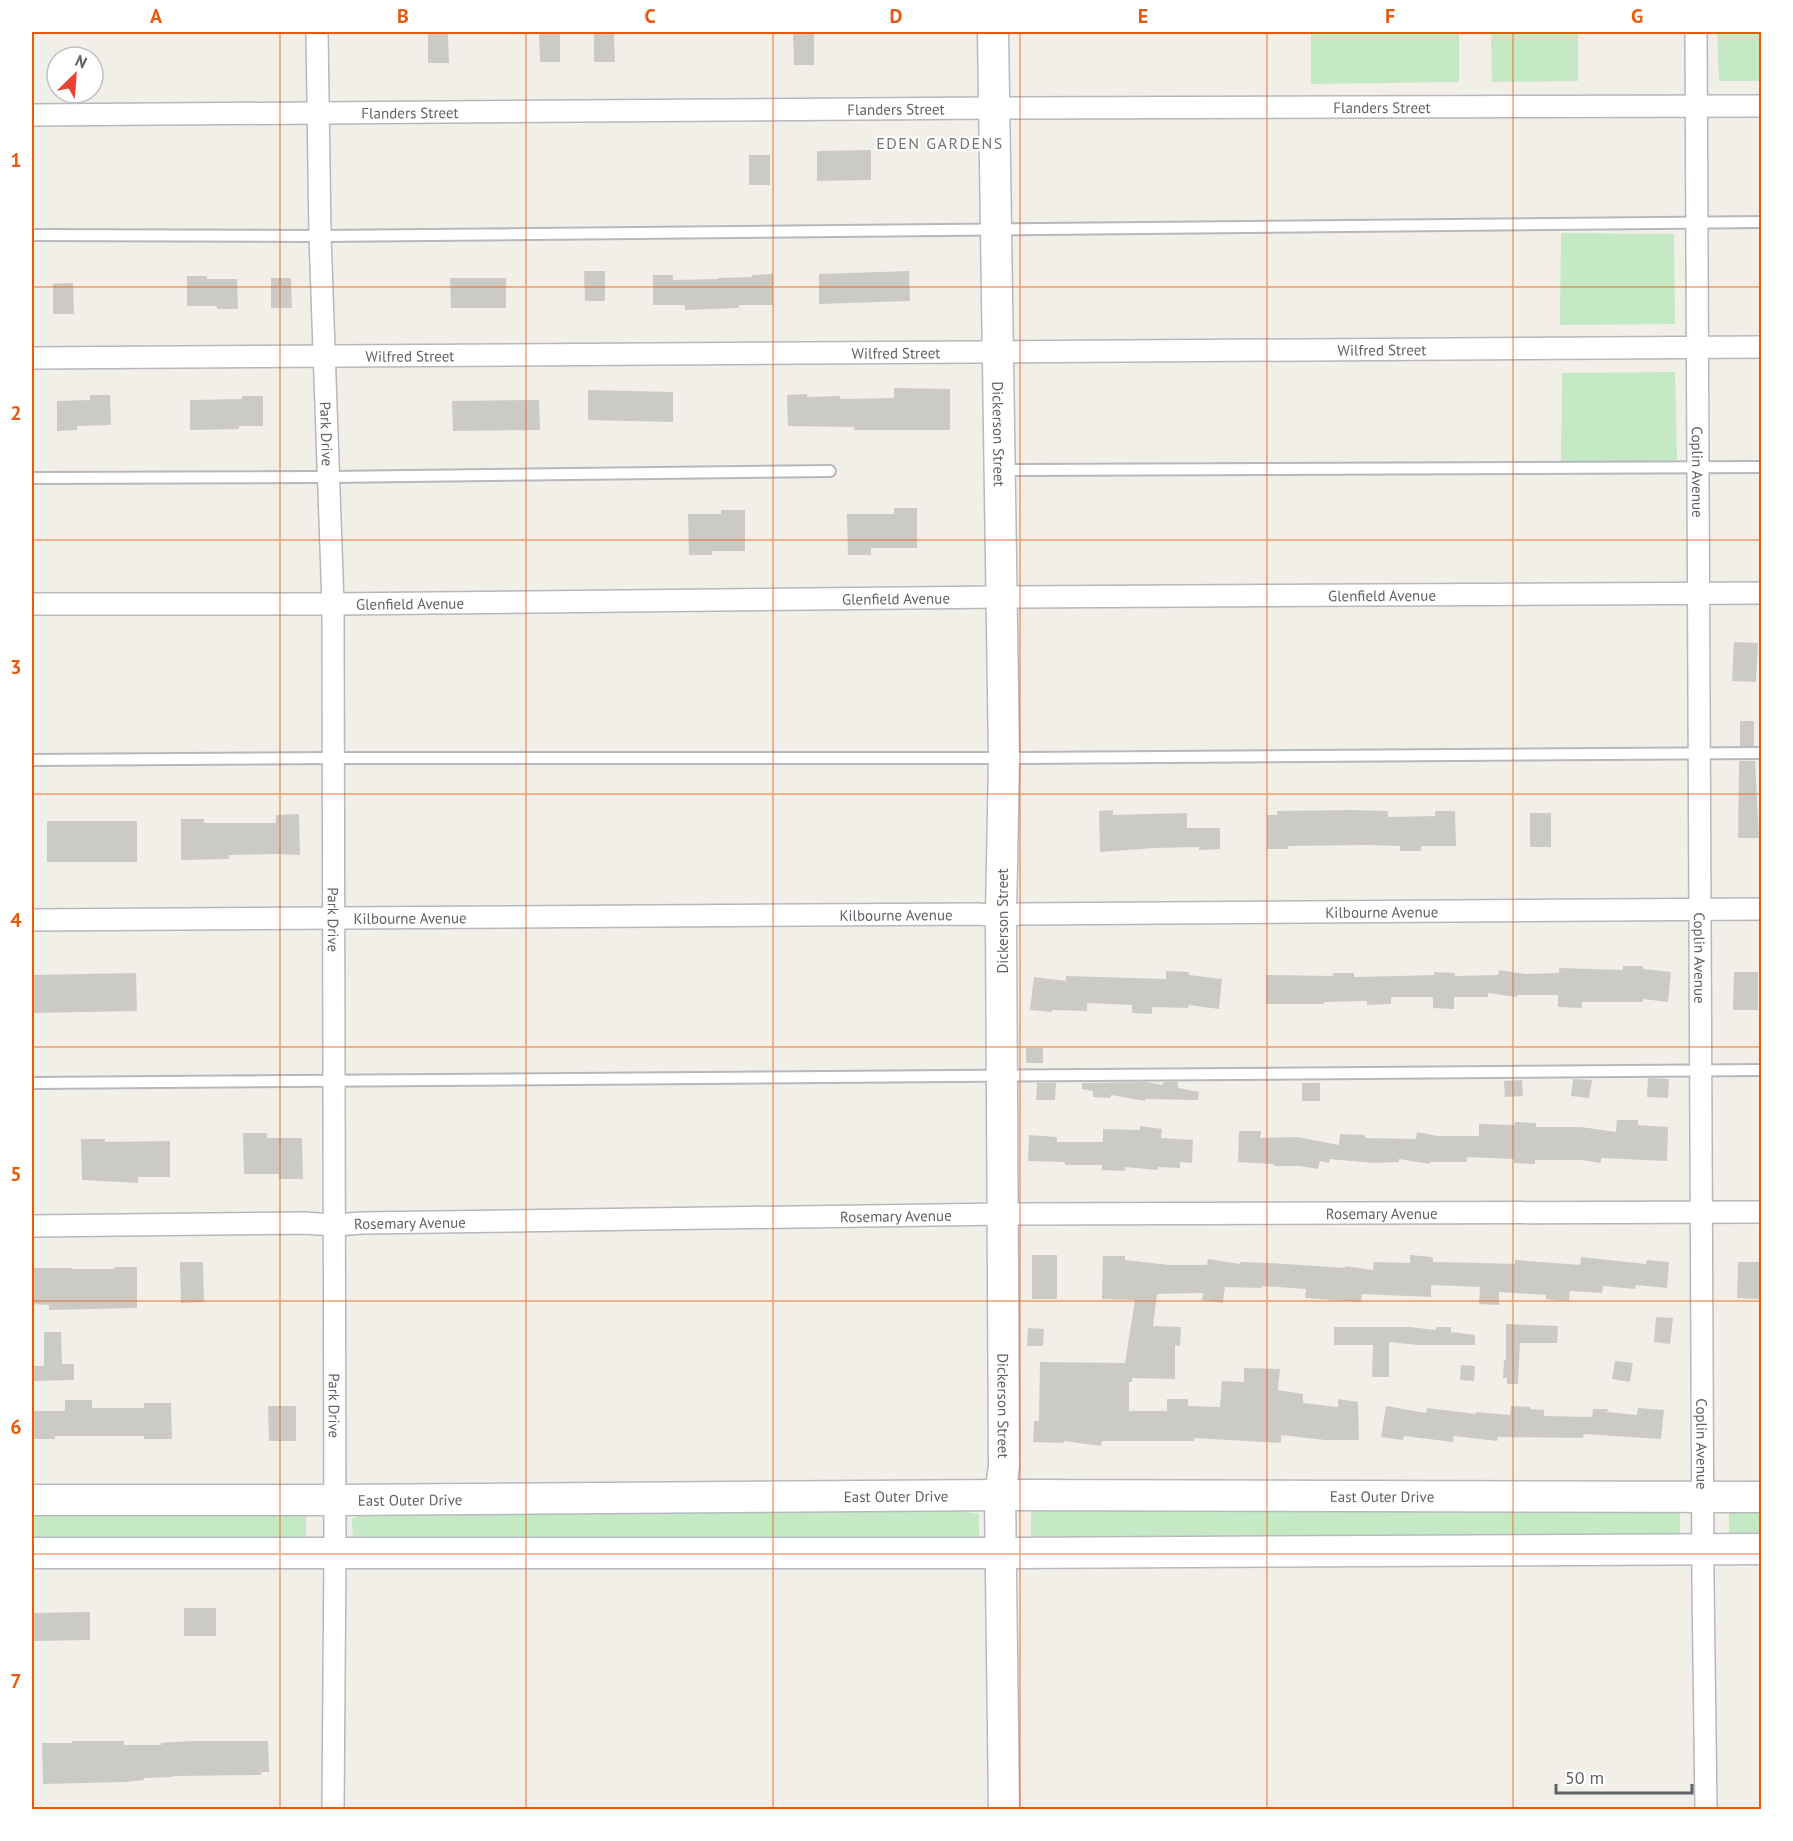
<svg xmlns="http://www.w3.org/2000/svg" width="1793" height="1841" viewBox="0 0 1793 1841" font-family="'PT Sans',sans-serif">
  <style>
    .green { fill: #c5e8c5 }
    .building { fill: #cccac5 }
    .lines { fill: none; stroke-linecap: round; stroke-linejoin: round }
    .lane-casing { stroke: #b5b8bc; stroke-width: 14 }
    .street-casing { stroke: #b5b8bc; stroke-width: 24 }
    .secondary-casing { stroke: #b6babf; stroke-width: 33 }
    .lane { stroke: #fff; stroke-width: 10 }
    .street { stroke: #fff; stroke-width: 21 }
    .secondary { stroke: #fff; stroke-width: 30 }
    .grid { fill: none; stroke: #e8590c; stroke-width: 1.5; stroke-opacity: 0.55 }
    .labels { text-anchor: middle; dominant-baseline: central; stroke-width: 4.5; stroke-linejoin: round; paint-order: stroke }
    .street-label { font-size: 15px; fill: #5f6368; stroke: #fff }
    .neighbourhood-label { font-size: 16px; letter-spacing: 1.5px; fill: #70757a; stroke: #fff }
    .neatline { fill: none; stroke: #e8590c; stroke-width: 2 }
    .grid-label { font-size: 20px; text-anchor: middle; font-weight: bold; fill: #e8590c }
  </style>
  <rect width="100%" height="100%" fill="#f1efe8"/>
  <g class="green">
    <polygon points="1311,32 1459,32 1459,82 1311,84"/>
    <polygon points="1491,32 1578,32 1578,81 1492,82"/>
    <polygon points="1717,32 1761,32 1761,81 1719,81"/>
    <polygon points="1561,233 1674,234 1675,324 1560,325"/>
    <polygon points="1675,372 1677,460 1561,464 1562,373"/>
    <polygon points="1761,1508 1761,1538 1734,1537 1729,1533 1729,1513 1732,1510"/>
    <polygon points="1033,1510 1678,1510 1680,1513 1680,1535 1031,1538 1031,1514"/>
    <polygon points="32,1511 306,1513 306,1540 32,1541"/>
    <polygon points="960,1511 979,1514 979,1542 353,1539 352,1519 361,1514"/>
  </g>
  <g class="building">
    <polygon points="428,32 448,32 449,63 428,63"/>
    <polygon points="539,32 560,32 560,62 540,62"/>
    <polygon points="594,32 614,32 615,62 594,62"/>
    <polygon points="793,32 814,32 814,65 794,65"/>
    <polygon points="871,150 871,180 817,181 817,151"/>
    <rect x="749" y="155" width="21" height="30"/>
    <polygon points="584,271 605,271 605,301 585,301"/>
    <polygon points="909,271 910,301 819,304 819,274"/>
    <polygon points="773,274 773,305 739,305 739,308 685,310 685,305 653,305 653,275 673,275 673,280 718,279 718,278 752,277 752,275"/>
    <polygon points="187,276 207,276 207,279 237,279 238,309 217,309 217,306 187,306"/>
    <polygon points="271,278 291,278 292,308 271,308"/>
    <polygon points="450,278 506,278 506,308 451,308"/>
    <polygon points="73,283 74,314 53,314 53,284"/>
    <polygon points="894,388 950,389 950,430 854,430 854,427 788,426 787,395 807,394 807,397 840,396 840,399 894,398"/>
    <polygon points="588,390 673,392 673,422 588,420"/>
    <polygon points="90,395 110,395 111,425 77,426 77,430 57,431 57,401 90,400"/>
    <polygon points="242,396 263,396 263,426 239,426 239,429 190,430 190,400 242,399"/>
    <polygon points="539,400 540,430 453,431 452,401"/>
    <polygon points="894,508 917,508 917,548 871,548 871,555 848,555 847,514 894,514"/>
    <polygon points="721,510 745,510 745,551 712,551 712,555 689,555 688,514 721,514"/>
    <polygon points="1734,642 1758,643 1756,682 1732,681"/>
    <rect x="1740" y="721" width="14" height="25"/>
    <polygon points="1739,761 1755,761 1759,838 1738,838"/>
    <polygon points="1113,810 1113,815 1187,813 1187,828 1220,828 1220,849 1199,850 1199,847 1154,848 1100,852 1099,811"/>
    <polygon points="1352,810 1388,811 1388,817 1435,816 1435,811 1455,811 1456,846 1421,846 1421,851 1400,851 1400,846 1367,845 1288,846 1288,849 1267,849 1267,815 1277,815 1277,811"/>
    <rect x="1530" y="813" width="21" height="34"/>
    <polygon points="299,814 300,855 277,854 229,855 229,859 181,860 181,819 204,819 204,823 276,823 276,815"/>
    <rect x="47" y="821" width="90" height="41"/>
    <polygon points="1623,966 1643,966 1643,969 1671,972 1668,1002 1643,999 1643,1002 1582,1002 1582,1008 1558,1007 1558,995 1517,995 1517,997 1488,993 1488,997 1454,997 1454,1009 1433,1008 1433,997 1391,997 1391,1004 1367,1005 1367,1001 1324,1002 1324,1004 1266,1004 1266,975 1333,976 1333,973 1354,973 1354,977 1399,976 1434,975 1434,972 1455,973 1455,976 1498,975 1499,970 1525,974 1559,973 1559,968 1623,970"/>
    <polygon points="1166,971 1189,972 1189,975 1222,979 1219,1009 1189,1005 1188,1008 1152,1007 1152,1014 1132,1013 1132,1005 1087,1003 1087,1011 1052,1010 1052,1012 1030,1010 1034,977 1066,981 1066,976 1166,979"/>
    <polygon points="1734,972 1758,972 1758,1010 1733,1010"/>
    <polygon points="136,973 137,1011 32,1013 32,975"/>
    <rect x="1026" y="1048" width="17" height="15"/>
    <polygon points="1648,1078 1669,1079 1668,1098 1647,1097"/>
    <polygon points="1573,1079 1592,1080 1589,1098 1571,1096"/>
    <polygon points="1522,1080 1523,1096 1505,1097 1504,1081"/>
    <polygon points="1146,1082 1163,1085 1163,1082 1178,1082 1178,1088 1199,1092 1198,1100 1145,1099 1145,1101 1111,1095 1111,1098 1093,1097 1093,1091 1082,1089 1082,1083"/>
    <polygon points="1037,1083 1056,1083 1055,1100 1036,1100"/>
    <rect x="1302" y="1083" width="18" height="18"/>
    <polygon points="1617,1120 1638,1120 1638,1125 1668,1127 1667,1161 1601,1158 1601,1163 1581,1160 1535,1160 1535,1164 1514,1163 1514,1159 1467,1157 1467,1162 1430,1162 1430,1164 1399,1159 1399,1162 1374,1163 1330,1159 1329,1163 1320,1161 1318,1169 1299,1166 1274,1166 1274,1164 1238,1162 1239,1131 1261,1131 1260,1138 1297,1137 1339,1145 1340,1134 1365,1135 1365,1138 1416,1139 1417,1132 1437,1136 1479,1136 1479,1124 1515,1125 1515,1122 1536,1123 1536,1127 1581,1127 1616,1132"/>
    <polygon points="1140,1126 1162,1129 1161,1138 1193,1140 1192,1163 1180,1162 1180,1168 1158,1167 1158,1170 1125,1167 1125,1171 1102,1170 1102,1165 1065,1165 1065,1162 1028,1161 1029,1135 1057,1137 1057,1142 1103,1142 1103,1129 1140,1130"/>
    <polygon points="243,1133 267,1133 267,1138 302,1138 303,1179 279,1179 279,1174 244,1174"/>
    <polygon points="81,1139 105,1139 105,1142 170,1141 170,1177 138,1177 138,1183 82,1180"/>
    <rect x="1032" y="1255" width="25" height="44"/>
    <polygon points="1410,1255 1433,1257 1433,1262 1481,1263 1515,1264 1515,1260 1580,1265 1581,1257 1646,1264 1647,1260 1669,1262 1667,1288 1636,1285 1635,1289 1603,1286 1602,1293 1570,1291 1569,1301 1546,1299 1546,1295 1499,1292 1499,1305 1479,1304 1480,1287 1431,1285 1431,1297 1362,1294 1361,1302 1305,1298 1306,1289 1262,1286 1262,1288 1225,1287 1223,1303 1202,1300 1203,1293 1157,1294 1153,1326 1181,1327 1180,1346 1175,1345 1175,1379 1132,1378 1132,1382 1129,1382 1129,1411 1167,1411 1167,1399 1188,1399 1188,1406 1220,1407 1222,1381 1244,1382 1244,1368 1280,1369 1278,1390 1303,1394 1303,1403 1338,1407 1338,1399 1358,1402 1359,1440 1325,1440 1281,1435 1281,1443 1194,1438 1194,1441 1102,1441 1101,1446 1064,1441 1063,1443 1033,1442 1034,1421 1039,1421 1040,1362 1125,1363 1135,1300 1102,1299 1103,1256 1125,1256 1125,1260 1169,1265 1207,1265 1208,1259 1240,1264 1240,1262 1270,1263 1345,1268 1345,1266 1373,1270 1374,1262 1410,1263"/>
    <polygon points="180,1262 203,1262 204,1302 181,1303"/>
    <polygon points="1738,1262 1760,1262 1759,1299 1737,1298"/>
    <polygon points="114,1267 137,1267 137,1308 49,1310 49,1305 32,1304 32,1268 72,1268 72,1269 114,1269"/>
    <polygon points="1656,1317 1673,1318 1670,1344 1654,1342"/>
    <polygon points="1506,1324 1558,1326 1557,1343 1520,1343 1518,1384 1507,1384 1507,1378 1503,1378 1504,1360 1506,1360"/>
    <polygon points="1334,1327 1409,1327 1436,1330 1436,1327 1451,1327 1451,1332 1475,1335 1475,1345 1418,1345 1389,1342 1389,1377 1372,1377 1373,1345 1334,1345"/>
    <polygon points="1028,1328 1044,1329 1043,1346 1027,1346"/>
    <polygon points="44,1332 61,1332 62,1364 74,1364 74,1380 32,1381 32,1366 44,1366"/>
    <polygon points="1615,1361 1633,1363 1630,1382 1612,1379"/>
    <polygon points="1461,1365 1475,1366 1474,1381 1460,1380"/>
    <polygon points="65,1400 92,1400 92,1408 144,1408 144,1403 171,1403 172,1439 144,1439 144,1436 55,1436 55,1439 32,1439 32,1411 65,1411"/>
    <polygon points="268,1406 296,1406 296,1441 269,1441"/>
    <polygon points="1386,1406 1426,1413 1427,1408 1476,1414 1476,1412 1510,1415 1511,1406 1530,1407 1530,1409 1544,1410 1544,1416 1592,1417 1593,1409 1608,1409 1607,1412 1637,1415 1638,1408 1664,1410 1661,1439 1584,1434 1583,1438 1498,1437 1497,1441 1454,1436 1453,1442 1404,1436 1403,1440 1381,1437"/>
    <rect x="184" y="1608" width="32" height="28"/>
    <polygon points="90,1612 90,1640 32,1641 32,1613"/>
    <polygon points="72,1741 124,1741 124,1745 161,1745 161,1743 191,1741 268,1741 269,1772 261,1772 261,1775 173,1776 173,1777 144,1778 144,1780 124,1782 43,1784 42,1743 72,1743"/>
  </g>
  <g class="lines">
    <defs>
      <g id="lane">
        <polyline points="32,235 320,236 1762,222"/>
        <polyline points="1003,470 1762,467"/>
        <polyline points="32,478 329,477 830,471"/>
        <polyline points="32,760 333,758 1020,758 1762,753"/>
        <polyline points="32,1083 1762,1070"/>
      </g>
      <g id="street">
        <path id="s1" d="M 317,32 L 320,236 L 333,604 L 335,1552 L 333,1810"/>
        <path id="s2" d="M 1696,32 L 1703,1582 L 1706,1810"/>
        <path id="s3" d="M 32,115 L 994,108 L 1762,106"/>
        <path id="s4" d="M 32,358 L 1762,347"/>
        <path id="s5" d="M 32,604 L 333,604 L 1001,597 L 1762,593"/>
        <path id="s6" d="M 32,920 L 978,914 L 1001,916 L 1020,914 L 1762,909"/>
        <path id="s7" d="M 32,1226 L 304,1223 L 334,1225 L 363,1223 L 1004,1214 L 1762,1212"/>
      </g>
      <g id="secondary">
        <path id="s8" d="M 993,32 L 1004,758 L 1001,916 L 1004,1466 L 1000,1495 L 1004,1810"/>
        <path id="s9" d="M 32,1500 L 335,1500 L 1000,1495 L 1762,1497"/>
        <polyline points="32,1553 1001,1553 1762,1549"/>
      </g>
    </defs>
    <use href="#lane" class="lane-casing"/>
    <use href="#street" class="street-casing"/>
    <use href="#secondary" class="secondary-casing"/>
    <use href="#lane" class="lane"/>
    <use href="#street" class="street"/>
    <use href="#secondary" class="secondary"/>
  </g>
  <path class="grid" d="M 280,32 L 280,1810M 526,32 L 526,1810M 773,32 L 773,1810M 1020,32 L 1020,1810M 1267,32 L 1267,1810M 1513,32 L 1513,1810M 32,287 L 1762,287M 32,540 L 1762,540M 32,794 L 1762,794M 32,1047 L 1762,1047M 32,1301 L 1762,1301M 32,1554 L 1762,1554"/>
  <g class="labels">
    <g class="street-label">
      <text stroke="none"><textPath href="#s3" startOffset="1350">Flanders Street</textPath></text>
      <text stroke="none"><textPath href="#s3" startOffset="864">Flanders Street</textPath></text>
      <text stroke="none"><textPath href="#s3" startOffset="378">Flanders Street</textPath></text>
      <text stroke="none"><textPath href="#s4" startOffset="1350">Wilfred Street</textPath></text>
      <text stroke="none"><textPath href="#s4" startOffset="864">Wilfred Street</textPath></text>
      <text stroke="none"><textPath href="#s4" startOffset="378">Wilfred Street</textPath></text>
      <text stroke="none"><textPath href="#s1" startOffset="402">Park Drive</textPath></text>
      <text stroke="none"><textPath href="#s8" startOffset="402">Dickerson Street</textPath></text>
      <text stroke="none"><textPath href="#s2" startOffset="440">Coplin Avenue</textPath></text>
      <text stroke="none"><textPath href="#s5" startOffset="1350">Glenfield Avenue</textPath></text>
      <text stroke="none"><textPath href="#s5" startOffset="864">Glenfield Avenue</textPath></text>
      <text stroke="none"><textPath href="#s5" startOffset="378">Glenfield Avenue</textPath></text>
      <text stroke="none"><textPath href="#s6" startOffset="1350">Kilbourne Avenue</textPath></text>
      <text stroke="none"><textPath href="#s6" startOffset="864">Kilbourne Avenue</textPath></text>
      <text stroke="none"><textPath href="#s6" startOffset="378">Kilbourne Avenue</textPath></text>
      <text stroke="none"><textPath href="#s1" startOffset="888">Park Drive</textPath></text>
      <text transform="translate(1002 921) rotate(-90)">Dickerson Street</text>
      <text stroke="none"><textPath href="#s2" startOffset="926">Coplin Avenue</textPath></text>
      <text stroke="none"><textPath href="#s7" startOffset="1350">Rosemary Avenue</textPath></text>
      <text stroke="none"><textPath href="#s7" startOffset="864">Rosemary Avenue</textPath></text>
      <text stroke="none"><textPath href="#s7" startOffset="378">Rosemary Avenue</textPath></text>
      <text stroke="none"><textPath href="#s1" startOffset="1374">Park Drive</textPath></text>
      <text stroke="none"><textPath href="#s8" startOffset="1374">Dickerson Street</textPath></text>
      <text stroke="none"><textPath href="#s2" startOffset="1412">Coplin Avenue</textPath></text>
      <text stroke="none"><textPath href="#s9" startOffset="864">East Outer Drive</textPath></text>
      <text stroke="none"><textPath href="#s9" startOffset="1350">East Outer Drive</textPath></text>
      <text stroke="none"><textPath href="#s9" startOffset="378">East Outer Drive</textPath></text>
    </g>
    <g class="neighbourhood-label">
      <text x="940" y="143">EDEN GARDENS</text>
    </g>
  </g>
  <rect width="1793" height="1841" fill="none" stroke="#ffffff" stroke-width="66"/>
  <g transform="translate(75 75) rotate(25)"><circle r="28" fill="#ffffff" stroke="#bfc1c3" stroke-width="1.5"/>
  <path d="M0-4.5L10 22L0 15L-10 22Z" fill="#ea4335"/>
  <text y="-9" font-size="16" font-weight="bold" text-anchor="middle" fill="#5f6368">N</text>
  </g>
  <path d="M1556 1784v9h136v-9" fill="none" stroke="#5f6368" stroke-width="3"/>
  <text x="1565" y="1784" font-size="18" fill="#5f6368" stroke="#ffffff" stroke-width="4.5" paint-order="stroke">50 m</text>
  <rect x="33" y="33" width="1727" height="1775" class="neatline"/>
  <g class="grid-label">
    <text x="156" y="23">A</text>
    <text x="403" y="23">B</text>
    <text x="650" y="23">C</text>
    <text x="896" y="23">D</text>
    <text x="1143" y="23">E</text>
    <text x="1390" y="23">F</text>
    <text x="1637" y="23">G</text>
    <text x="16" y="167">1</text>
    <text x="16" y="420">2</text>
    <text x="16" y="674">3</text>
    <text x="16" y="927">4</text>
    <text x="16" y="1181">5</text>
    <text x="16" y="1434">6</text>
    <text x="16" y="1688">7</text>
  </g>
</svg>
